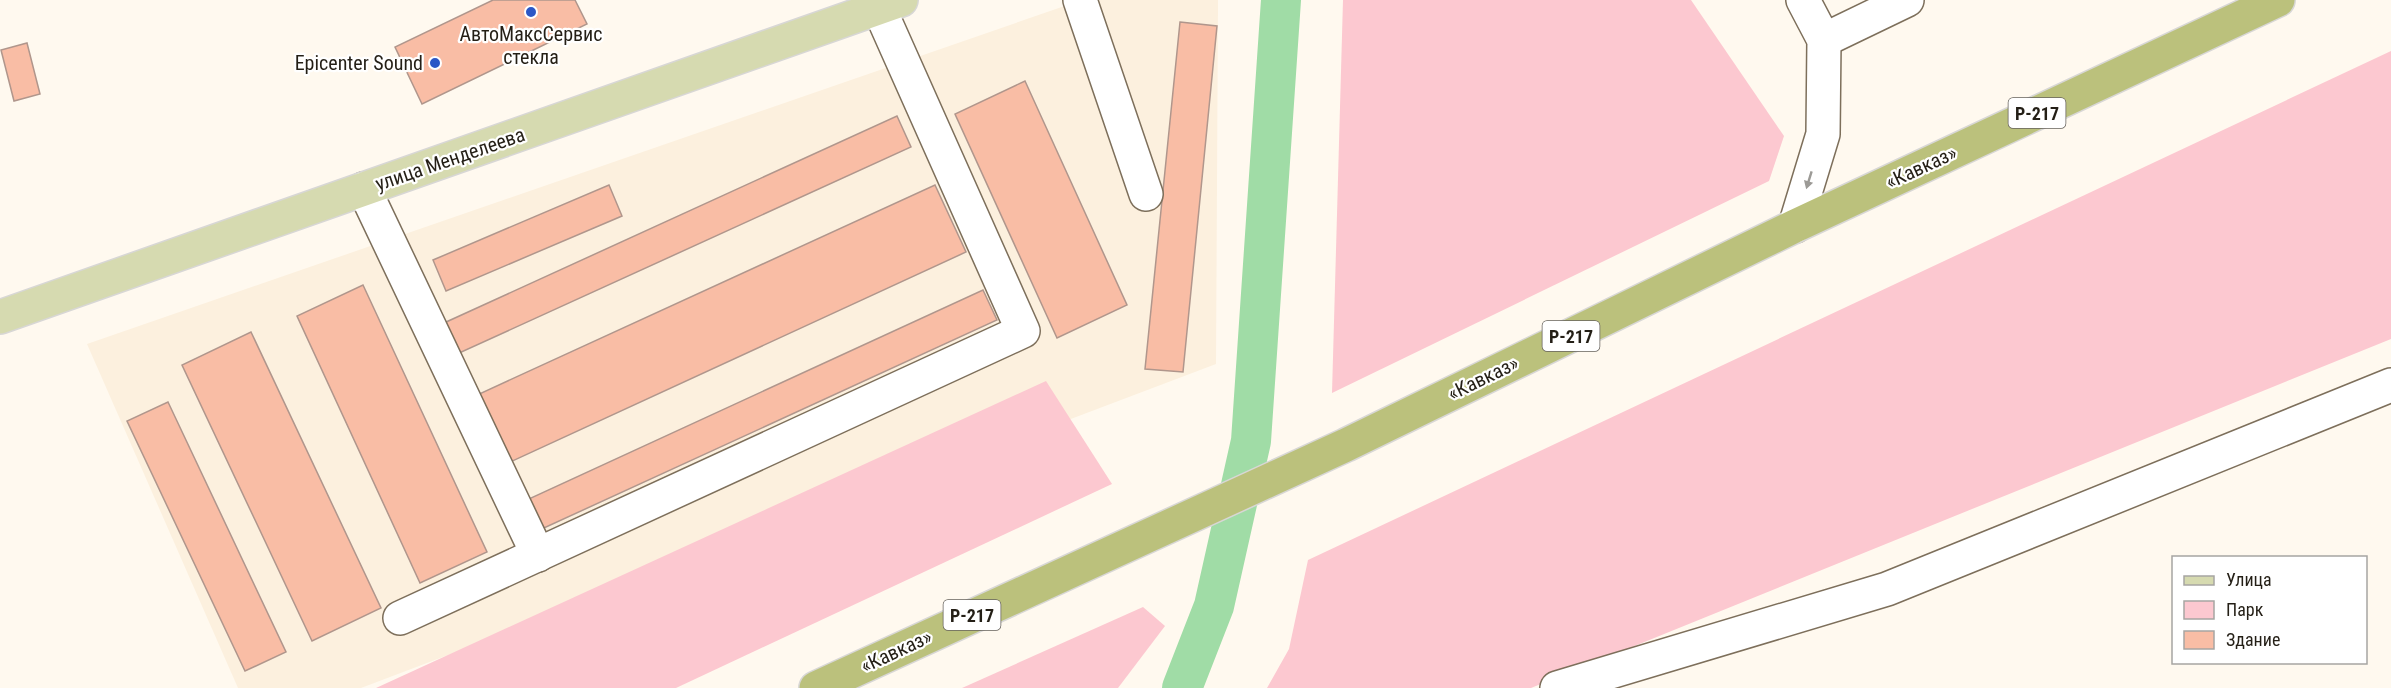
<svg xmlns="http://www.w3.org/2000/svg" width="2391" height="688" viewBox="0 0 2391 688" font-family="'Roboto Condensed',sans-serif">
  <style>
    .built { fill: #fcf0de }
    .green { fill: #fcc8d0 }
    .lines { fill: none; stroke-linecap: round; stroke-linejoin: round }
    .canal { stroke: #a0dca6; stroke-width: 40 }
    .building { fill: #f9bda5; stroke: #b0968c; stroke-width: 1.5 }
    .minor-casing { stroke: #7d6f5b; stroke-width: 36 }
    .major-casing { stroke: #d8d7d5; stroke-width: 36 }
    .highway-casing { stroke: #d8d7d5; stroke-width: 36 }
    .minor { stroke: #fff; stroke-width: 33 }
    .major { stroke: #d6dab0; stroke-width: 33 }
    .highway { stroke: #bbc17c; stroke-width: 33 }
    .oneway { fill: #9c9a96 }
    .poi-dot { fill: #2b57c6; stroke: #fff; stroke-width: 2 }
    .labels { text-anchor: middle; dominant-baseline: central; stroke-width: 4.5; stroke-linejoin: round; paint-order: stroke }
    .shield { fill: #fff; stroke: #66625c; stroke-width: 1.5 }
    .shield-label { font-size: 18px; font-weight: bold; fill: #241f16 }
    .poi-label { font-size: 20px; fill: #241f16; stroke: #fff }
    .street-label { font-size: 20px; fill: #241f16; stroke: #fff }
  </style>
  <rect width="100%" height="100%" fill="#fff9ef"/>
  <polygon class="built" points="1082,0 1218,0 1216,364 361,688 238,688 87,344"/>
  <g class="green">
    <polygon points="1343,0 1691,0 1784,136 1769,181 1332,393"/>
    <polygon points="2391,51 2391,339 1531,688 1267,688 1289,649 1308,560"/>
    <polygon points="1046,381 1112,484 676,688 376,688"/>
    <polygon points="1143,607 1165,626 1118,688 962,688"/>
  </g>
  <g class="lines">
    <polyline class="canal" points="1182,688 1214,606 1251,441 1281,0"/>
  </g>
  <g class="building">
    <polygon points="493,0 575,0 587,24 422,104 395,47"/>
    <polygon points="1180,22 1217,26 1183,372 1145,369"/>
    <polygon points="27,43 40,94 14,101 1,50"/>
    <polygon points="1025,81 1127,305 1057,338 955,114"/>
    <polygon points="897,116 911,147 457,354 444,323"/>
    <polygon points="609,185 622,216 446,291 433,260"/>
    <polygon points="935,185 966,252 508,463 477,395"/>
    <polygon points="363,285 487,552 420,583 297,316"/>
    <polygon points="983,290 997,320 533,533 520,503"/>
    <polygon points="251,332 381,608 312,641 182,365"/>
    <polygon points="168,402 286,652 245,671 127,421"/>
  </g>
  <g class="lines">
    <defs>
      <g id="minor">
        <polyline points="1080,0 1146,194"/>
        <polyline points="1824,40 1907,0"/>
        <polyline points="364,189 538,555"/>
        <polyline points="1795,226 1823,134 1824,40 1803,0"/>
        <polyline points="400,618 1023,331 879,8"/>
        <polyline points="1557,688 1887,589 2391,385"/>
      </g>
      <polyline id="major" points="0,317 901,0"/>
      <polyline id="highway" points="816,688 1346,445 1795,226 2278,0"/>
    </defs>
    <use href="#minor" class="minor-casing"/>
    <use href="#major" class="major-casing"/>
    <use href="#highway" class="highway-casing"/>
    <use href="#minor" class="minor"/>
    <use href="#major" class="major"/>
    <use href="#highway" class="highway"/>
  </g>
  <defs><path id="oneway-solid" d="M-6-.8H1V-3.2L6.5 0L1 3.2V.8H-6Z" transform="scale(1.5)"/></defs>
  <use class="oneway" href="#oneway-solid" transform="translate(1809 180) rotate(107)"/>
  <g class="poi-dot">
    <circle cx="531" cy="12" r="6"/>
    <circle cx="435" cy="63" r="6"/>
  </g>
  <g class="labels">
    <g class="shield">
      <rect x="2008.5" y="98" width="57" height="30" rx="4.5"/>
      <rect x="1542.5" y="321" width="57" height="30" rx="4.5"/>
      <rect x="943.5" y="600" width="57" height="30" rx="4.5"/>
    </g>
    <g class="shield-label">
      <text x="2037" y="113">Р-217</text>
      <text x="1571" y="336">Р-217</text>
      <text x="972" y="615">Р-217</text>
    </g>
    <g class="poi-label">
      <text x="531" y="34">АвтоМаксСервис<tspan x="531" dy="23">стекла</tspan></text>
      <text x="423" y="63" text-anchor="end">Epicenter Sound</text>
    </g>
    <g class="street-label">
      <text transform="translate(450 159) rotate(-19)">улица Менделеева</text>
      <text transform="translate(1921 167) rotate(-25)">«Кавказ»</text>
      <text transform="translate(1483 378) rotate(-26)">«Кавказ»</text>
      <text transform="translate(896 651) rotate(-25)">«Кавказ»</text>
    </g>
  </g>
  <rect x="2172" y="556" width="195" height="108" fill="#ffffff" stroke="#a7a5a2" stroke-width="1.5"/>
  <rect x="2184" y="576" width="30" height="9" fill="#d6dab0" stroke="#a7a5a2" stroke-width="1.5"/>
  <text x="2226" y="586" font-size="18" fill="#241f16">Улица</text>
  <rect x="2184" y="601" width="30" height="18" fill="#fcc8d0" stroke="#a7a5a2" stroke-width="1.5"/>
  <text x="2226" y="616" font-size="18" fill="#241f16">Парк</text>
  <rect x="2184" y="631" width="30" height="18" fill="#f9bda5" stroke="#a7a5a2" stroke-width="1.5"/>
  <text x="2226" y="646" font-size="18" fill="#241f16">Здание</text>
</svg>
